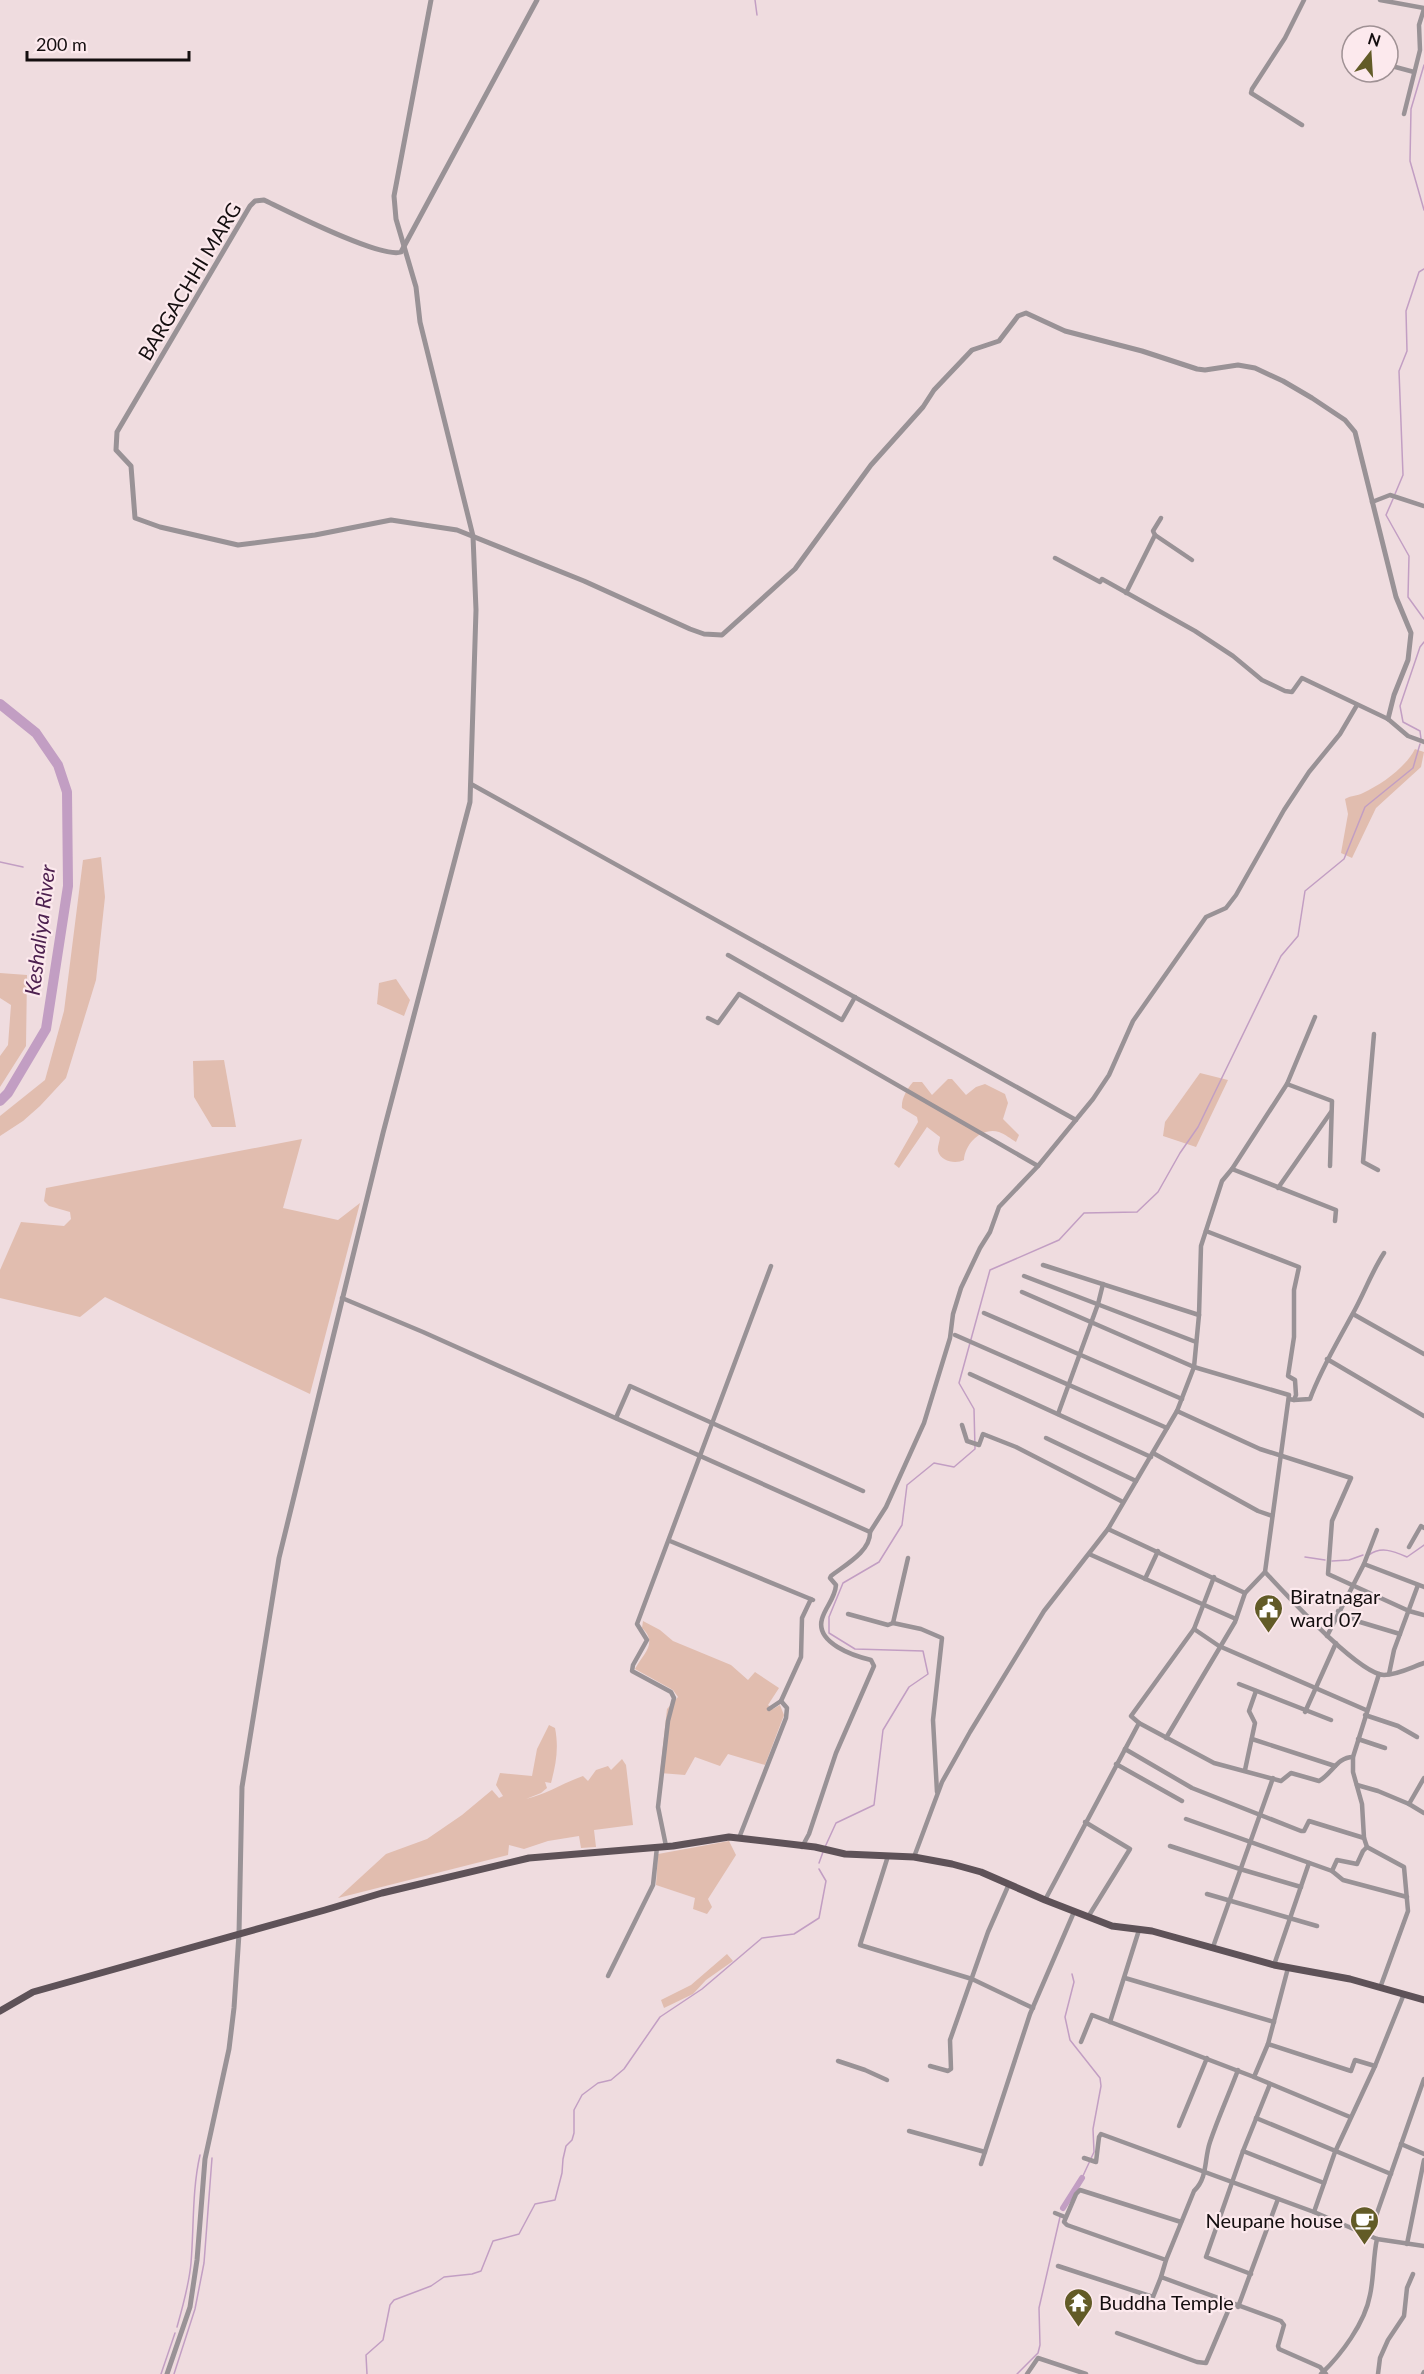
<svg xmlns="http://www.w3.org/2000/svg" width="1424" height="2374" viewBox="0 0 1424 2374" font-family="Lato,sans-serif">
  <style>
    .green { fill: #e1bdaf }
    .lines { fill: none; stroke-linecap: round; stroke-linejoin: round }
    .stream { stroke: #c29ec3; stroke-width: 1.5 }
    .canal { stroke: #c29ec3; stroke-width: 6 }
    .river { stroke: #c29ec3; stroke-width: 10 }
    .minor { stroke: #999296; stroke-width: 4.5 }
    .tertiary { stroke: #999296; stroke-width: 5 }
    .primary { stroke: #5e5258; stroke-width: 7 }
    .labels { text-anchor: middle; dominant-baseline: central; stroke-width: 4.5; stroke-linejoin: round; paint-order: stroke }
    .street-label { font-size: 20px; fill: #140e0f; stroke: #fce9ed }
    .poi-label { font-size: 20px; fill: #140e0f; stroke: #fce9ed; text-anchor: start }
    .water-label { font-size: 21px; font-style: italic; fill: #4d204f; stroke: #fce9ed }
  </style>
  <rect width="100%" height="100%" fill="#efdcdf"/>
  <g class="green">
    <path d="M 1415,749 L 1424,752 L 1421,767 L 1376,808 L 1352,858 L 1341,853 L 1348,814 L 1345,799 C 1352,795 1357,796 1363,793 C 1382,784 1405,768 1415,749 Z"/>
    <polygon points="101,857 105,897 96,980 66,1078 40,1106 23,1121 0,1136 0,1116 45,1080 64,1011 83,860"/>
    <polygon points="0,973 27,975 26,1046 0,1087 0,1056 8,1045 11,1005 0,998"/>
    <polygon points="396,979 410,1000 404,1016 377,1004 379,983"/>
    <polygon points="224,1060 236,1127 212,1127 194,1097 193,1061"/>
    <polygon points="1200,1073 1228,1080 1196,1147 1163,1136 1165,1122"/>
    <path d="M 948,1079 L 952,1079 L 966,1095 L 976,1087 L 985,1084 L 1005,1094 L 1008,1103 L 1003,1119 L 1019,1135 L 1016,1142 C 1011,1139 1005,1134 999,1132 C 981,1127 965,1144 964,1160 C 956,1164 941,1162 938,1151 C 937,1147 940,1141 940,1137 L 927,1127 L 899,1168 L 894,1164 L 918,1122 L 917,1117 L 902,1108 C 901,1099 907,1089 913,1082 L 922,1082 L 932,1095 Z"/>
    <polygon points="302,1139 283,1208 338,1220 360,1203 310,1394 105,1297 80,1317 0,1298 0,1270 21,1222 64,1226 71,1219 70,1212 49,1206 44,1201 46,1188"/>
    <path d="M 643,1621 L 660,1630 L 673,1641 L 731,1665 L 748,1680 L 755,1672 L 779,1688 L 768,1705 L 773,1709 L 780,1705 L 784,1715 L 765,1765 L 728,1754 L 720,1766 L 695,1757 L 685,1775 L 660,1773 L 667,1709 L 678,1697 L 673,1690 L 635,1669 C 644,1653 658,1643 642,1628 Z"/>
    <path d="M 549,1725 L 555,1728 C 559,1748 556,1764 551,1783 L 545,1782 L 547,1788 L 541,1793 L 526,1799 C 547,1794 563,1783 583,1776 L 588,1781 L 596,1770 L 608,1766 L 611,1770 L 622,1759 L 626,1765 L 633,1825 L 594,1830 L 596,1847 L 581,1848 L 579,1836 L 548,1841 L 524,1849 L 509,1845 L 508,1855 L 338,1898 L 386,1854 L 427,1839 L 462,1815 L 492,1790 L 499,1798 L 503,1796 L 496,1785 L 500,1773 L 532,1776 L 537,1749 Z"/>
    <polygon points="729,1841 736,1855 708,1899 712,1907 707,1914 693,1909 695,1898 656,1885 658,1854"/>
    <polygon points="727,1954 733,1961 706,1980 693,1994 664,2008 661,2000 691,1985"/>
  </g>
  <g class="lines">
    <g class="stream">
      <polyline points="755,0 757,15"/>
      <polyline points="1424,65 1411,109 1410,161 1424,210"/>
      <polyline points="1395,494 1403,475 1399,371 1407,351 1406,311 1419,272 1424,269"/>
      <polyline points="1393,499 1386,515 1409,556 1408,597 1424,619"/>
      <polyline points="1421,739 1420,731 1403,722 1400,706 1420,647 1424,642"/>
      <polyline points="0,862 23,867"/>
      <path d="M 1369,1555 C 1381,1546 1393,1551 1407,1557 L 1424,1545"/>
      <polyline points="1305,1557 1325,1560"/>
      <polyline points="1332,1561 1349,1560 1363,1555"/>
      <polyline points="825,1847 836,1823 874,1805 883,1730 909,1687 928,1674 923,1651 855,1649 829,1633 829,1617 843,1583 879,1562 902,1525 907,1485 934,1463 954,1467 975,1449 974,1409 959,1383 990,1270 1059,1240 1084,1213 1137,1212 1158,1192 1180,1153 1198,1127 1281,956 1298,936 1305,891 1344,859 1365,807 1413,768 1420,744"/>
      <polyline points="819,1863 823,1852"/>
      <polyline points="1072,1974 1074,1982 1065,2017 1070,2040 1100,2078 1101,2086 1093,2129 1094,2152 1082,2178"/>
      <path d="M 177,2327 C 183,2306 189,2285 191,2263 C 194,2227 192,2190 200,2155"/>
      <polyline points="161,2374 175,2333"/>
      <polyline points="174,2374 195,2309 204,2263 212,2158"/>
      <polyline points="367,2374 366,2355 383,2340 390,2305 394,2300 431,2286 444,2277 472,2274 481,2271 493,2241 519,2234 535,2204 555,2200 562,2173 563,2159 566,2146 572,2140 574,2133 574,2110 582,2095 598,2083 611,2080 624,2069 660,2017 702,1989 762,1938 794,1934 819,1918 826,1881 819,1869"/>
      <polyline points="1017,2374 1038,2353 1040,2345 1039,2308 1060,2217"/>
    </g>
    <polyline class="canal" points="1063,2208 1082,2178"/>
    <polyline class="river" points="0,704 36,733 58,765 67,792 68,886 46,1029 8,1093 0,1101"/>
    <g class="minor">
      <polyline points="1380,0 1424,8"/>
      <polyline points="1350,51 1352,52"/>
      <polyline points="1388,65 1414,72"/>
      <polyline points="1404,114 1420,50 1419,25 1424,9"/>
      <polyline points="1302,125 1251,93 1252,89 1285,38 1304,0"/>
      <polyline points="1372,502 1390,495 1424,506"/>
      <polyline points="1155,535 1192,560"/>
      <polyline points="1055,558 1100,582 1102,579 1195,631 1233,656 1262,680 1285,691 1292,692 1302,678 1388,719 1408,736 1424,742"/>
      <polyline points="1126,593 1155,535 1153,531 1161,518"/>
      <polyline points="471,784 1076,1120"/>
      <polyline points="728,955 842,1020 855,997"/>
      <polyline points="708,1018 718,1023 739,994 1038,1166"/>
      <polyline points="1374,1034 1363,1162 1378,1170"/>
      <polyline points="1287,1084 1332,1101 1330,1166"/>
      <polyline points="1232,1169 1336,1210 1335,1221"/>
      <polyline points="1278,1188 1331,1112"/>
      <polyline points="1206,1231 1299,1267 1294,1290 1294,1337 1288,1376 1295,1380 1296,1395 1294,1400 1289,1399"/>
      <polyline points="1043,1265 1199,1315"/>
      <polyline points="1024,1276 1196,1342"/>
      <path d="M 1022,1292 L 1194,1367 L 1289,1395 L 1265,1572 C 1285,1593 1358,1674 1384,1675 C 1397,1675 1412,1667 1424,1663"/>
      <polyline points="342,1298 423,1332 870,1532"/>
      <polyline points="984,1313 1182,1399"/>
      <polyline points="1353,1314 1424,1354"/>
      <polyline points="955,1335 1167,1428"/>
      <polyline points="1327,1359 1424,1416"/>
      <polyline points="970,1374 1151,1457"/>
      <path d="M 1294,1400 L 1310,1399 C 1321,1369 1337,1343 1352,1315 C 1364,1294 1371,1273 1384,1253"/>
      <polyline points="1177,1411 1260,1449 1351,1478 1332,1521 1328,1574 1409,1611 1424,1615"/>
      <polyline points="1058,1414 1098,1304 1103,1284"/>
      <polyline points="616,1418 630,1386 863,1491"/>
      <polyline points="962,1425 967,1441 979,1445 983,1434 1016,1447 1123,1502"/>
      <polyline points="1046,1438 1136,1481"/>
      <polyline points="1153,1453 1258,1511 1272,1516"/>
      <polyline points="1108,1529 1245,1593 1265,1572"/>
      <polyline points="670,1541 813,1600"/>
      <polyline points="1409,1547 1421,1526 1424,1528"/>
      <polyline points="1089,1554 1236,1619"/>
      <polyline points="908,1558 893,1623 921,1629 942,1638 933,1720 937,1792"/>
      <polyline points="1364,1564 1424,1587"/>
      <polyline points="1145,1579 1158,1551"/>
      <polyline points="1338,1611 1360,1622 1400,1634"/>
      <polyline points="848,1614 888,1625 893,1623"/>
      <polyline points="1194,1629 1219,1646 1366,1710"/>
      <polyline points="1327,1636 1364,1564 1377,1530"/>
      <polyline points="1379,1674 1353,1757 1353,1772 1362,1804 1364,1838 1367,1847 1404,1867 1408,1911 1380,1988"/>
      <polyline points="1389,1674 1394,1650 1418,1585"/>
      <polyline points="1239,1684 1331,1720"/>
      <polyline points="781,1701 801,1657 802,1618 811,1599"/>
      <polyline points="1305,1712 1336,1643"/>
      <polyline points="1365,1715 1398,1726 1417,1737"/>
      <path d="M 1139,1723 L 1214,1763 L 1281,1781 L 1291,1773 L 1319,1781 C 1332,1774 1337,1757 1353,1757"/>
      <polyline points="1166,1738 1235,1622 1245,1593"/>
      <polyline points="1252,1739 1335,1766"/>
      <polyline points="1358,1739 1385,1748"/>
      <polyline points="1125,1749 1192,1788 1301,1831 1304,1831 1309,1821 1364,1838"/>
      <polyline points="1116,1764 1182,1801"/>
      <polyline points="1245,1770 1255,1723 1249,1711 1256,1691"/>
      <polyline points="1357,1785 1378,1791 1409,1804 1424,1778"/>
      <polyline points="1409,1804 1424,1813"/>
      <polyline points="1186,1819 1332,1871 1343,1880 1407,1897"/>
      <polyline points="1085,1822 1130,1849 1088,1917"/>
      <polyline points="739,1838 786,1718 787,1708 781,1701 769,1709"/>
      <polyline points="666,1846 658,1807 668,1721 674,1698 671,1692 632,1671 633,1665 647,1640 637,1624 771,1266"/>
      <polyline points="1170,1846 1240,1869 1301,1887"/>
      <path d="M 802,1847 L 809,1834 L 836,1753 L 874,1666 L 871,1660 C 854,1656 815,1643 822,1619 C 825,1607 835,1599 836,1585 L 830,1578 L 831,1576 C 845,1565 871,1551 870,1532 L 886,1507 L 924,1423 L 950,1338 L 953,1314 L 961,1288 L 980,1248 L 990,1232 L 999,1207 L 1038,1166 L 1093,1099 L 1109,1075 L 1133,1021 L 1206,917 L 1226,908 L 1236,895 L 1284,810 L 1309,772 L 1340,734 L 1357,705"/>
      <polyline points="888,1856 860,1945 972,1979 1033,2008"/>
      <polyline points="914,1857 942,1782 970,1732 1044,1611 1108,1529 1177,1411 1194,1367 1199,1315 1201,1246 1222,1181 1232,1169 1287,1084 1315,1017"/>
      <polyline points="1332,1871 1337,1860 1357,1864 1363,1851 1367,1847"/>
      <polyline points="1207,1894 1317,1926"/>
      <polyline points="1045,1900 1139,1723 1131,1716 1194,1629 1214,1577"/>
      <polyline points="1213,1947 1273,1778"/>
      <polyline points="1274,1965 1309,1863"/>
      <polyline points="1288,1968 1268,2044 1254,2077 1350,2117"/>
      <polyline points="608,1976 653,1885 657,1847"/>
      <polyline points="1125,1978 1274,2022"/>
      <polyline points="1110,2022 1139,1930"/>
      <polyline points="1081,2042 1092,2015 1254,2077"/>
      <polyline points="1268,2044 1351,2071 1355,2060 1375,2066"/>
      <polyline points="838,2061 865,2070 887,2080"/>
      <polyline points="930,2066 948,2071 951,2069 950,2040 988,1932 1009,1884"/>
      <polyline points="1256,2118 1391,2174"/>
      <polyline points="1179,2126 1207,2058"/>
      <polyline points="909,2131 985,2152"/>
      <polyline points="1401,2144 1424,2154"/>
      <polyline points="1243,2151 1324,2183"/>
      <polyline points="1084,2158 1096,2162 1099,2137 1101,2134 1314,2212 1377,2239 1424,2246"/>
      <polyline points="981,2164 1030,2014 1074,1912"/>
      <polyline points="1314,2212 1335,2152 1375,2066 1404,1994"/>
      <polyline points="1055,2213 1065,2217"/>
      <polyline points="1369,2236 1424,2079"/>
      <polyline points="1407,2244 1424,2160"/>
      <path d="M 1166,2260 L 1194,2191 C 1208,2178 1204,2159 1210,2142 C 1218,2118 1229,2094 1238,2070"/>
      <polyline points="1058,2266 1153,2297 1161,2277 1281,2321 1284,2325 1278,2346 1279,2349 1320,2367 1326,2374"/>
      <polyline points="1251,2274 1206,2257 1243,2151 1270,2084"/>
      <polyline points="1161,2277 1166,2260 1067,2225 1064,2222 1076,2194 1080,2190 1181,2222"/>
      <polyline points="1238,2307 1278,2199"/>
      <polyline points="1117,2333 1197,2362 1206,2363 1231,2304"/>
      <polyline points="1027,2374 1038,2358 1086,2374"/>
      <path d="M 1321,2374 C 1341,2355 1365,2323 1370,2295 C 1374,2277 1373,2257 1377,2239"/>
      <polyline points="1378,2374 1380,2358 1388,2340 1404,2316 1407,2288 1413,2274"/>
      <polyline points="1423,2374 1424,2372"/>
    </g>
    <g class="tertiary">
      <path d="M 537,0 L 401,252 C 381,259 287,211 264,200 L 255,201 L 250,206 L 117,432 L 116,450 L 131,466 L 135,518 L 160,527 L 238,545 L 315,535 L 391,520 L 457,530 L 584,581 L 690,629 L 704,634 L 722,635 L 795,569 L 871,465 L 923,407 L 934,390 L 972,350 L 999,341 L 1018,316 L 1026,313 L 1065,331 L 1142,351 L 1197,369 L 1205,370 L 1238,365 L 1255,368 L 1283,381 L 1312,398 L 1345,420 L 1355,432 L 1396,597 L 1411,633 L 1408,660 L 1394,695 L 1388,719"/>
      <polyline points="167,2374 190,2307 197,2260 205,2159 229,2049 234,2008 239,1934 242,1787 279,1558 383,1133 470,802 476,610 473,536 420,322 416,287 396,219 394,196 431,0"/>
    </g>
    <polyline class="primary" points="0,2011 33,1992 325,1910 382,1893 529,1858 673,1846 729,1837 815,1847 845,1854 914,1857 952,1864 981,1872 1045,1900 1112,1926 1152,1931 1274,1965 1350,1979 1424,2000"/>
  </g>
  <defs>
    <symbol id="civic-pin" viewBox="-11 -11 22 30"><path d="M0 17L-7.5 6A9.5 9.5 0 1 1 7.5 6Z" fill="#625b27" stroke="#fce9ed"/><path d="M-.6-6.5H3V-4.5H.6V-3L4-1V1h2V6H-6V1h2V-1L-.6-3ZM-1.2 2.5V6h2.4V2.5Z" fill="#fff"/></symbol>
    <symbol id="cafe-pin" viewBox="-11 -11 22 30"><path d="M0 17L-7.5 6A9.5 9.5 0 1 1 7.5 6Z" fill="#625b27" stroke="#fce9ed"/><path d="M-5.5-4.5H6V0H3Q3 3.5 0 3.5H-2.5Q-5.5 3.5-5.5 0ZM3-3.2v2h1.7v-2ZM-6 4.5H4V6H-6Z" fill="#fff"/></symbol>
    <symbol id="temple-pin" viewBox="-11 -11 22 30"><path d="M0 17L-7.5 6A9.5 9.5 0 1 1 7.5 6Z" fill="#625b27" stroke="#fce9ed"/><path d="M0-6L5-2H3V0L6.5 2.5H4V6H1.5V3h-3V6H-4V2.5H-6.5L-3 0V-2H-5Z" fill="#fff"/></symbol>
  </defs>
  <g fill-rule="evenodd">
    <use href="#civic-pin" x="1252" y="1592" width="33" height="45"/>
    <use href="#cafe-pin" x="1348" y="2204" width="33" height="45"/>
    <use href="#temple-pin" x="1062" y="2286" width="33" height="45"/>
  </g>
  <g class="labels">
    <g class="street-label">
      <text transform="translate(189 281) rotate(-59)">BARGACHHI MARG</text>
    </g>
    <g class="poi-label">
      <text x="1290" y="1596">Biratnagar<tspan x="1290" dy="23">ward 07</tspan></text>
      <text x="1343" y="2220" text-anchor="end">Neupane house</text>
      <text x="1099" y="2302">Buddha Temple</text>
    </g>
    <g class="water-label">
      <text transform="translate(39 930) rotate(-83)">Keshaliya River</text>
    </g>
  </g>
  <g transform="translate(1370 54) rotate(17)"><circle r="28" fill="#fce9ed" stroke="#9f9194" stroke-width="1.5"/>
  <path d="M0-4.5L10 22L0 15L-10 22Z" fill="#625b27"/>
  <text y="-9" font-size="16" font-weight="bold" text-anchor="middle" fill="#140e0f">N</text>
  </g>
  <path d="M27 51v9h162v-9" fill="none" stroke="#140e0f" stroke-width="3"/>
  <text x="36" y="51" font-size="18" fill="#140e0f" stroke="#fce9ed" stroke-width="4.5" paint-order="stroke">200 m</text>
</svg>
